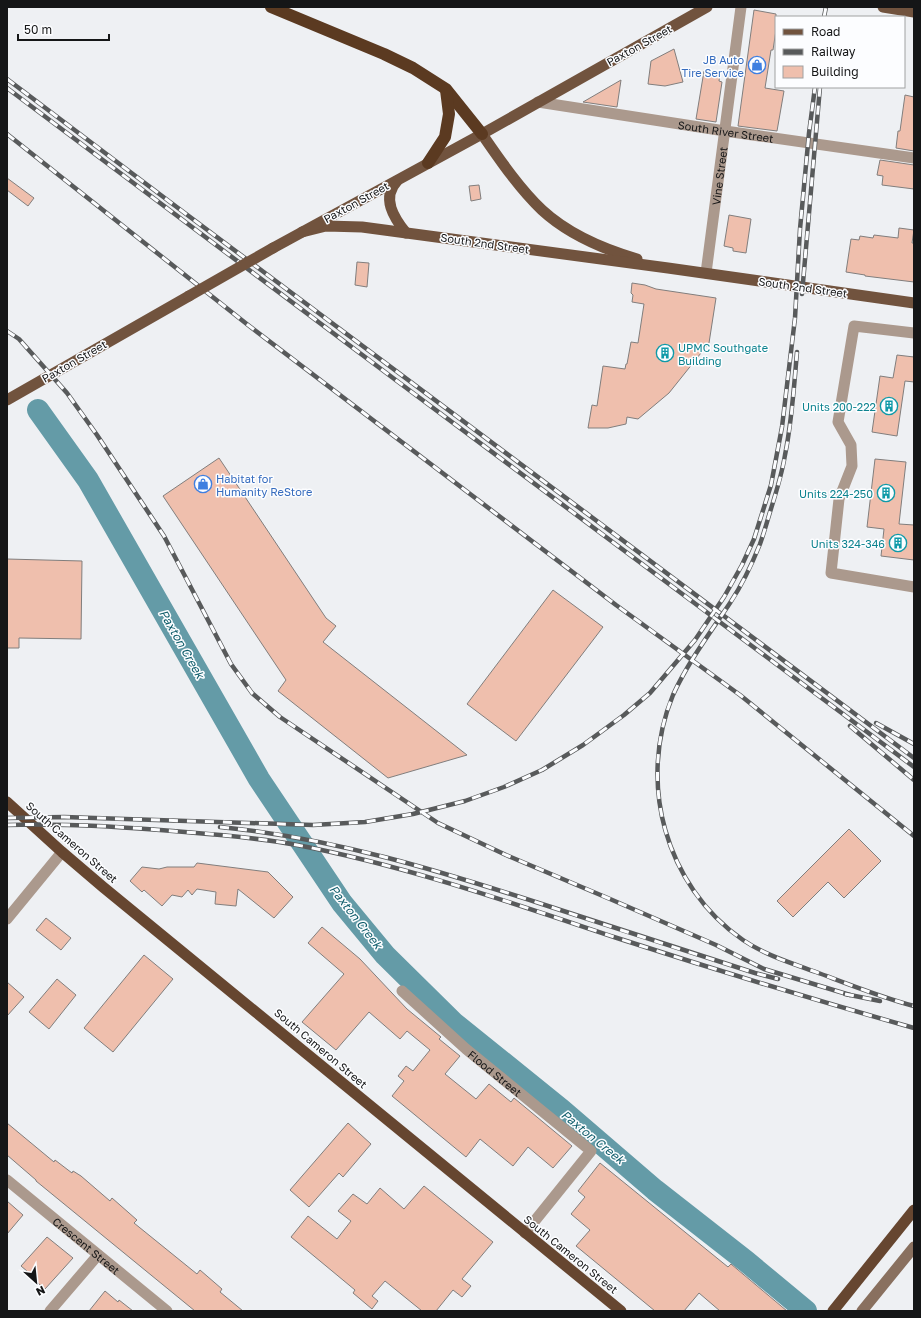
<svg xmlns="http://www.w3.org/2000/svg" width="921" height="1318" viewBox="0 0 921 1318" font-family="'Golos Text',sans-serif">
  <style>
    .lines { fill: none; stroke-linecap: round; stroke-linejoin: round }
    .river { stroke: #649ba7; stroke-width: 22 }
    .building { fill: #efbfad; stroke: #817e7d }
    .minor { stroke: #ab998d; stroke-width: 11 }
    .secondary { stroke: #89705f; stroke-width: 11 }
    .primary { stroke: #71533e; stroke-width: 11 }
    .trunk { stroke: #664630; stroke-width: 11 }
    .motorway { stroke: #5b3a21; stroke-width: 12 }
    .rail-casing { stroke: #585a5b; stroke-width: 4.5 }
    .rail { stroke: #fcfdff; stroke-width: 3; stroke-dasharray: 9; stroke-linecap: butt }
    .primary-bridge { stroke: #71533e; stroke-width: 11 }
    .labels { text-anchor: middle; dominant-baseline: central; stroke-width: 3; stroke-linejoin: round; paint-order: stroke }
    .street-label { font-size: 11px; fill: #151617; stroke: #fcfdff }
    .shop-label { font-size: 11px; fill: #366cbe; stroke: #fcfdff; text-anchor: end }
    .culture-label { font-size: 11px; fill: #0d838f; stroke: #fcfdff; text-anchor: end }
    .water-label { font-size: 12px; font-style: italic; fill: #0f5d6b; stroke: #fcfdff }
  </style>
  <rect width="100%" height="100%" fill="#eef0f3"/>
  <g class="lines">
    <polyline class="river" points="38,410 88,480 259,779 342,903 385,955 454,1023 562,1110 655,1190 747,1262 806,1311"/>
  </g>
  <g class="building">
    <polygon points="754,10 776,14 776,30 773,50 771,50 765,88 784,91 777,131 738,126"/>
    <polygon points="674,49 683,82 665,86 648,84 651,61"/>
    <polygon points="704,71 720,73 719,81 722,82 716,122 696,119"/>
    <polygon points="621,80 617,107 583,102"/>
    <polygon points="905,95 914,97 914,151 896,148 898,131 900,131"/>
    <polygon points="880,160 914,165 914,189 882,185 883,176 877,175"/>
    <polygon points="7,178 34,198 28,206 7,190"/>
    <polygon points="479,185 481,199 471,201 469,186"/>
    <polygon points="729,215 751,219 746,253 733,251 733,248 724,246"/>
    <polygon points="899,228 914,230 912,243 914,243 914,282 865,276 865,275 846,272 851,239 859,240 860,236 873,238 874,235 898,238"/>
    <polygon points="357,262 369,263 367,287 355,285"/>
    <polygon points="632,283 645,285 656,289 716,298 709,343 669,393 638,419 627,417 626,424 608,428 588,428 592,405 597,406 603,366 625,369 626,364 627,364 631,342 638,343 644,304 632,302 633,295 631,293"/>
    <polygon points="897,355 914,357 914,382 905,381 897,436 872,432 880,376 893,378"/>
    <polygon points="219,458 326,618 336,626 323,642 467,755 388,778 278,691 286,680 163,496"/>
    <polygon points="875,459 906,462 899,524 914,525 914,560 881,556 884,529 867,527"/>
    <polygon points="7,559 82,561 81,639 19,638 19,648 7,648"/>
    <polygon points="553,590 603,627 516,741 467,704"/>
    <polygon points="849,829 881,861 844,898 828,882 793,917 777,901"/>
    <polygon points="197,863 268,872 293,897 274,918 238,889 236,906 215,904 216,892 197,889 192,895 188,890 182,897 172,895 162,906 144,890 142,892 130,881 142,867 159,869 167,867 194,867"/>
    <polygon points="46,918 71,938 61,950 36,930"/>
    <polygon points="322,927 360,959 407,1009 441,1037 439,1039 460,1056 445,1074 476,1099 489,1084 511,1102 514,1098 572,1146 553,1168 528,1147 513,1166 480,1139 466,1157 392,1096 404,1081 398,1076 406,1066 413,1071 430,1050 407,1031 400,1039 369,1012 336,1050 302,1022 344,974 308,943"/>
    <polygon points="144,955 173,979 113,1052 84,1028"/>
    <polygon points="57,979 76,995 49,1029 29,1012"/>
    <polygon points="7,982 24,997 7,1016"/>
    <polygon points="7,1123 54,1162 55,1160 72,1173 73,1171 81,1176 110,1201 112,1198 137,1220 134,1223 197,1274 200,1270 222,1289 220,1292 243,1311 195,1311 36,1181 36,1180 7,1155"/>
    <polygon points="348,1123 371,1144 343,1177 339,1173 309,1207 290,1190"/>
    <polygon points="600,1163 728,1267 731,1264 787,1311 720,1311 699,1293 684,1311 655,1311 576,1246 590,1230 571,1214 585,1197 578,1191"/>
    <polygon points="424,1186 493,1242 462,1279 471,1286 462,1297 453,1290 436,1311 422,1311 385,1281 372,1296 378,1301 372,1309 353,1293 355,1290 291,1237 308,1216 337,1239 351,1221 338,1211 353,1194 367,1204 380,1188 404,1209"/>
    <polygon points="7,1201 23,1215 7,1234"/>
    <polygon points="47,1237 73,1258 45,1289 32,1278 34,1277 21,1266"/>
    <polygon points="105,1291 118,1302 119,1300 133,1311 89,1311"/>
  </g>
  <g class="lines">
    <g class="minor">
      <path id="s1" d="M 538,102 L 725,131 L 914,158"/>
      <path id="s2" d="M 706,273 L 741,7"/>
      <polyline points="914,333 854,326 838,422 851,445 852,466 839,499 831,573 914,587"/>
      <polyline points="7,919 62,852"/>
      <path id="s3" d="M 402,991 L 466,1049 L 591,1151 L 525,1233"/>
      <path id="s4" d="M 7,1180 L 167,1311"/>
      <polyline points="50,1311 98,1255"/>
    </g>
    <polyline class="secondary" points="862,1311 914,1247"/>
    <g class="primary">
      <polyline points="883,7 914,12"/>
      <path d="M 482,134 C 500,160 519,188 542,210 C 568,234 603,249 637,259"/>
      <path d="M 397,181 C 381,198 394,218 406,233"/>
      <polyline points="302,232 326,226 362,227 668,268 914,303"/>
      <polyline points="273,248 482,134 707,7"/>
      <polyline points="7,400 189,296"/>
    </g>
    <g class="trunk">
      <polyline points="7,802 62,852 103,887 621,1311"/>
      <polyline points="833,1311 914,1210"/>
    </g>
    <g class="motorway">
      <polyline points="271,7 384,54 413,68 446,89 482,134"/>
      <polyline points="428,163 445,137 449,114 446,90"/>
    </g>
    <defs>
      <g id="rail">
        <polyline points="824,17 826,7"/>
        <polyline points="7,79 170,202 914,758"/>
        <polyline points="7,88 397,381 914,767"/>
        <polyline points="7,134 248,325 616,605 740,695 914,836"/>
        <polyline points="802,294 820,87"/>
        <polyline points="7,331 19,339 67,393 97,435 164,536 231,664 252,693 280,717 438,823 506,855 610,899 716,945 764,969 850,995"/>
        <path d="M 797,352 C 794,386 792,421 785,455 C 782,474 776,493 770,512 C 767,522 764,533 760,544 C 752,564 742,585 730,603 C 710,633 688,662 673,695 C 637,782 665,886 743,940 C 765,955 791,963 816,972 C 848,984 880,997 914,1006"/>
        <polyline points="876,723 914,744"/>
        <polyline points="850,726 914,780"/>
        <polyline points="7,818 64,817 313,825 365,822 413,814 465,801 504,787 542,770 583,745 624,715 650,693 695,640 724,597 742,565 754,539 771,485 782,427 795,318 800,229 809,133 815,87"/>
        <path d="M 7,825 C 67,823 126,827 185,832 C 223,835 260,838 297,845 C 407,866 512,903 617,938 C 716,970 815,1000 914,1028"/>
        <path d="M 220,827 C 334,838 440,871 548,906 C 617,929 686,951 755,973 L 778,979"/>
        <polyline points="845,994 880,1001"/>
      </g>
    </defs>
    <use href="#rail" class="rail-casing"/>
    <use href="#rail" class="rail"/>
    <polyline class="primary-bridge" points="189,296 273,248"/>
  </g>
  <defs>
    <symbol id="shop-ring" viewBox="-11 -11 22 22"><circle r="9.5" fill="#fcfdff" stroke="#3f7fe0" stroke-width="1.5"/><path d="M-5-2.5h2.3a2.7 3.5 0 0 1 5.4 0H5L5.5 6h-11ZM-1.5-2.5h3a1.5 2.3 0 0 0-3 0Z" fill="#3f7fe0"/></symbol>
    <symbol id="building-ring" viewBox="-11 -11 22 22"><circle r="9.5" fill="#fcfdff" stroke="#0f9aa8" stroke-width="1.5"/><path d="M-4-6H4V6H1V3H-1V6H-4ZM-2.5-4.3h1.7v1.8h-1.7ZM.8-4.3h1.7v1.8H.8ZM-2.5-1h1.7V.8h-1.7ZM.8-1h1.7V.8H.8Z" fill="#0f9aa8"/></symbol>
  </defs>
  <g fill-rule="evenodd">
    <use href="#shop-ring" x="747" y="55" width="20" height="20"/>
    <use href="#building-ring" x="655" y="343" width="20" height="20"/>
    <use href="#building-ring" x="879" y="396" width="20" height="20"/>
    <use href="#shop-ring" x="193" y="474" width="20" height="20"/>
    <use href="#building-ring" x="876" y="483" width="20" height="20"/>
    <use href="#building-ring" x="888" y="533" width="20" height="20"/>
  </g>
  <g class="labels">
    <g class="street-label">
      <text transform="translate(639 45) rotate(-29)">Paxton Street</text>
      <text stroke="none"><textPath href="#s1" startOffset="190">South River Street</textPath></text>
      <text stroke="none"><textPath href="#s2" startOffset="98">Vine Street</textPath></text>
      <text transform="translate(356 202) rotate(-29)">Paxton Street</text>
      <text transform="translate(485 243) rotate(8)">South 2nd Street</text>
      <text transform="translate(803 287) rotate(8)">South 2nd Street</text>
      <text transform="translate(74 361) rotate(-30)">Paxton Street</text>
      <text transform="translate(72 842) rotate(41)">South Cameron Street</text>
      <text transform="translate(321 1048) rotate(40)">South Cameron Street</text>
      <text stroke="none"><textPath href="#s3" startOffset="124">Flood Street</textPath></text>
      <text stroke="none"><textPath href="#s4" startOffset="103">Crescent Street</textPath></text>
      <text transform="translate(571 1254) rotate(39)">South Cameron Street</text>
    </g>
    <g class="shop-label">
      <text x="744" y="59">JB Auto<tspan x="744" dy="13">Tire Service</tspan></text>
      <text x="216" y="478" text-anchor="start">Habitat for<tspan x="216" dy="13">Humanity ReStore</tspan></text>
    </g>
    <g class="culture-label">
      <text x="678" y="347" text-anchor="start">UPMC Southgate<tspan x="678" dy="13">Building</tspan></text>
      <text x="876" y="406">Units 200-222</text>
      <text x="873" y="493">Units 224-250</text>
      <text x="885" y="543">Units 324-346</text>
    </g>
    <g class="water-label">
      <text transform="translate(182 644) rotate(60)">Paxton Creek</text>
      <text transform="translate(356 917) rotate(52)">Paxton Creek</text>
      <text transform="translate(593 1137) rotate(39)">Paxton Creek</text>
    </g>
  </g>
  <rect width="921" height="1318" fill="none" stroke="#151617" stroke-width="16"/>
  <rect x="775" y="16" width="130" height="72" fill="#fcfdff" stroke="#a0a1a2"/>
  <rect x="783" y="29" width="20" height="6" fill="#71533e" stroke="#a0a1a2"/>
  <text x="811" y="36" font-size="12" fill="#151617">Road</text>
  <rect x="783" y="49" width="20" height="6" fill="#585a5b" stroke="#a0a1a2"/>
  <text x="811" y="56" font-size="12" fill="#151617">Railway</text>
  <rect x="783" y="66" width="20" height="12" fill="#efbfad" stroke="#a0a1a2"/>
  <text x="811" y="76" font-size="12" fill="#151617">Building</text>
  <g transform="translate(36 1282) rotate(153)" stroke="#fcfdff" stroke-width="3" paint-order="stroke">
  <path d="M0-3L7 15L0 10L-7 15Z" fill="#151617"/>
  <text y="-6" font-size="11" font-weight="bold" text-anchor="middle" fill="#151617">N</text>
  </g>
  <path d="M18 34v6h91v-6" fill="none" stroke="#151617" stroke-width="2"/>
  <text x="24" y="34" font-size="12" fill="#151617" stroke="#fcfdff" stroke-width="3" paint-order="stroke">50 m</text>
</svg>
